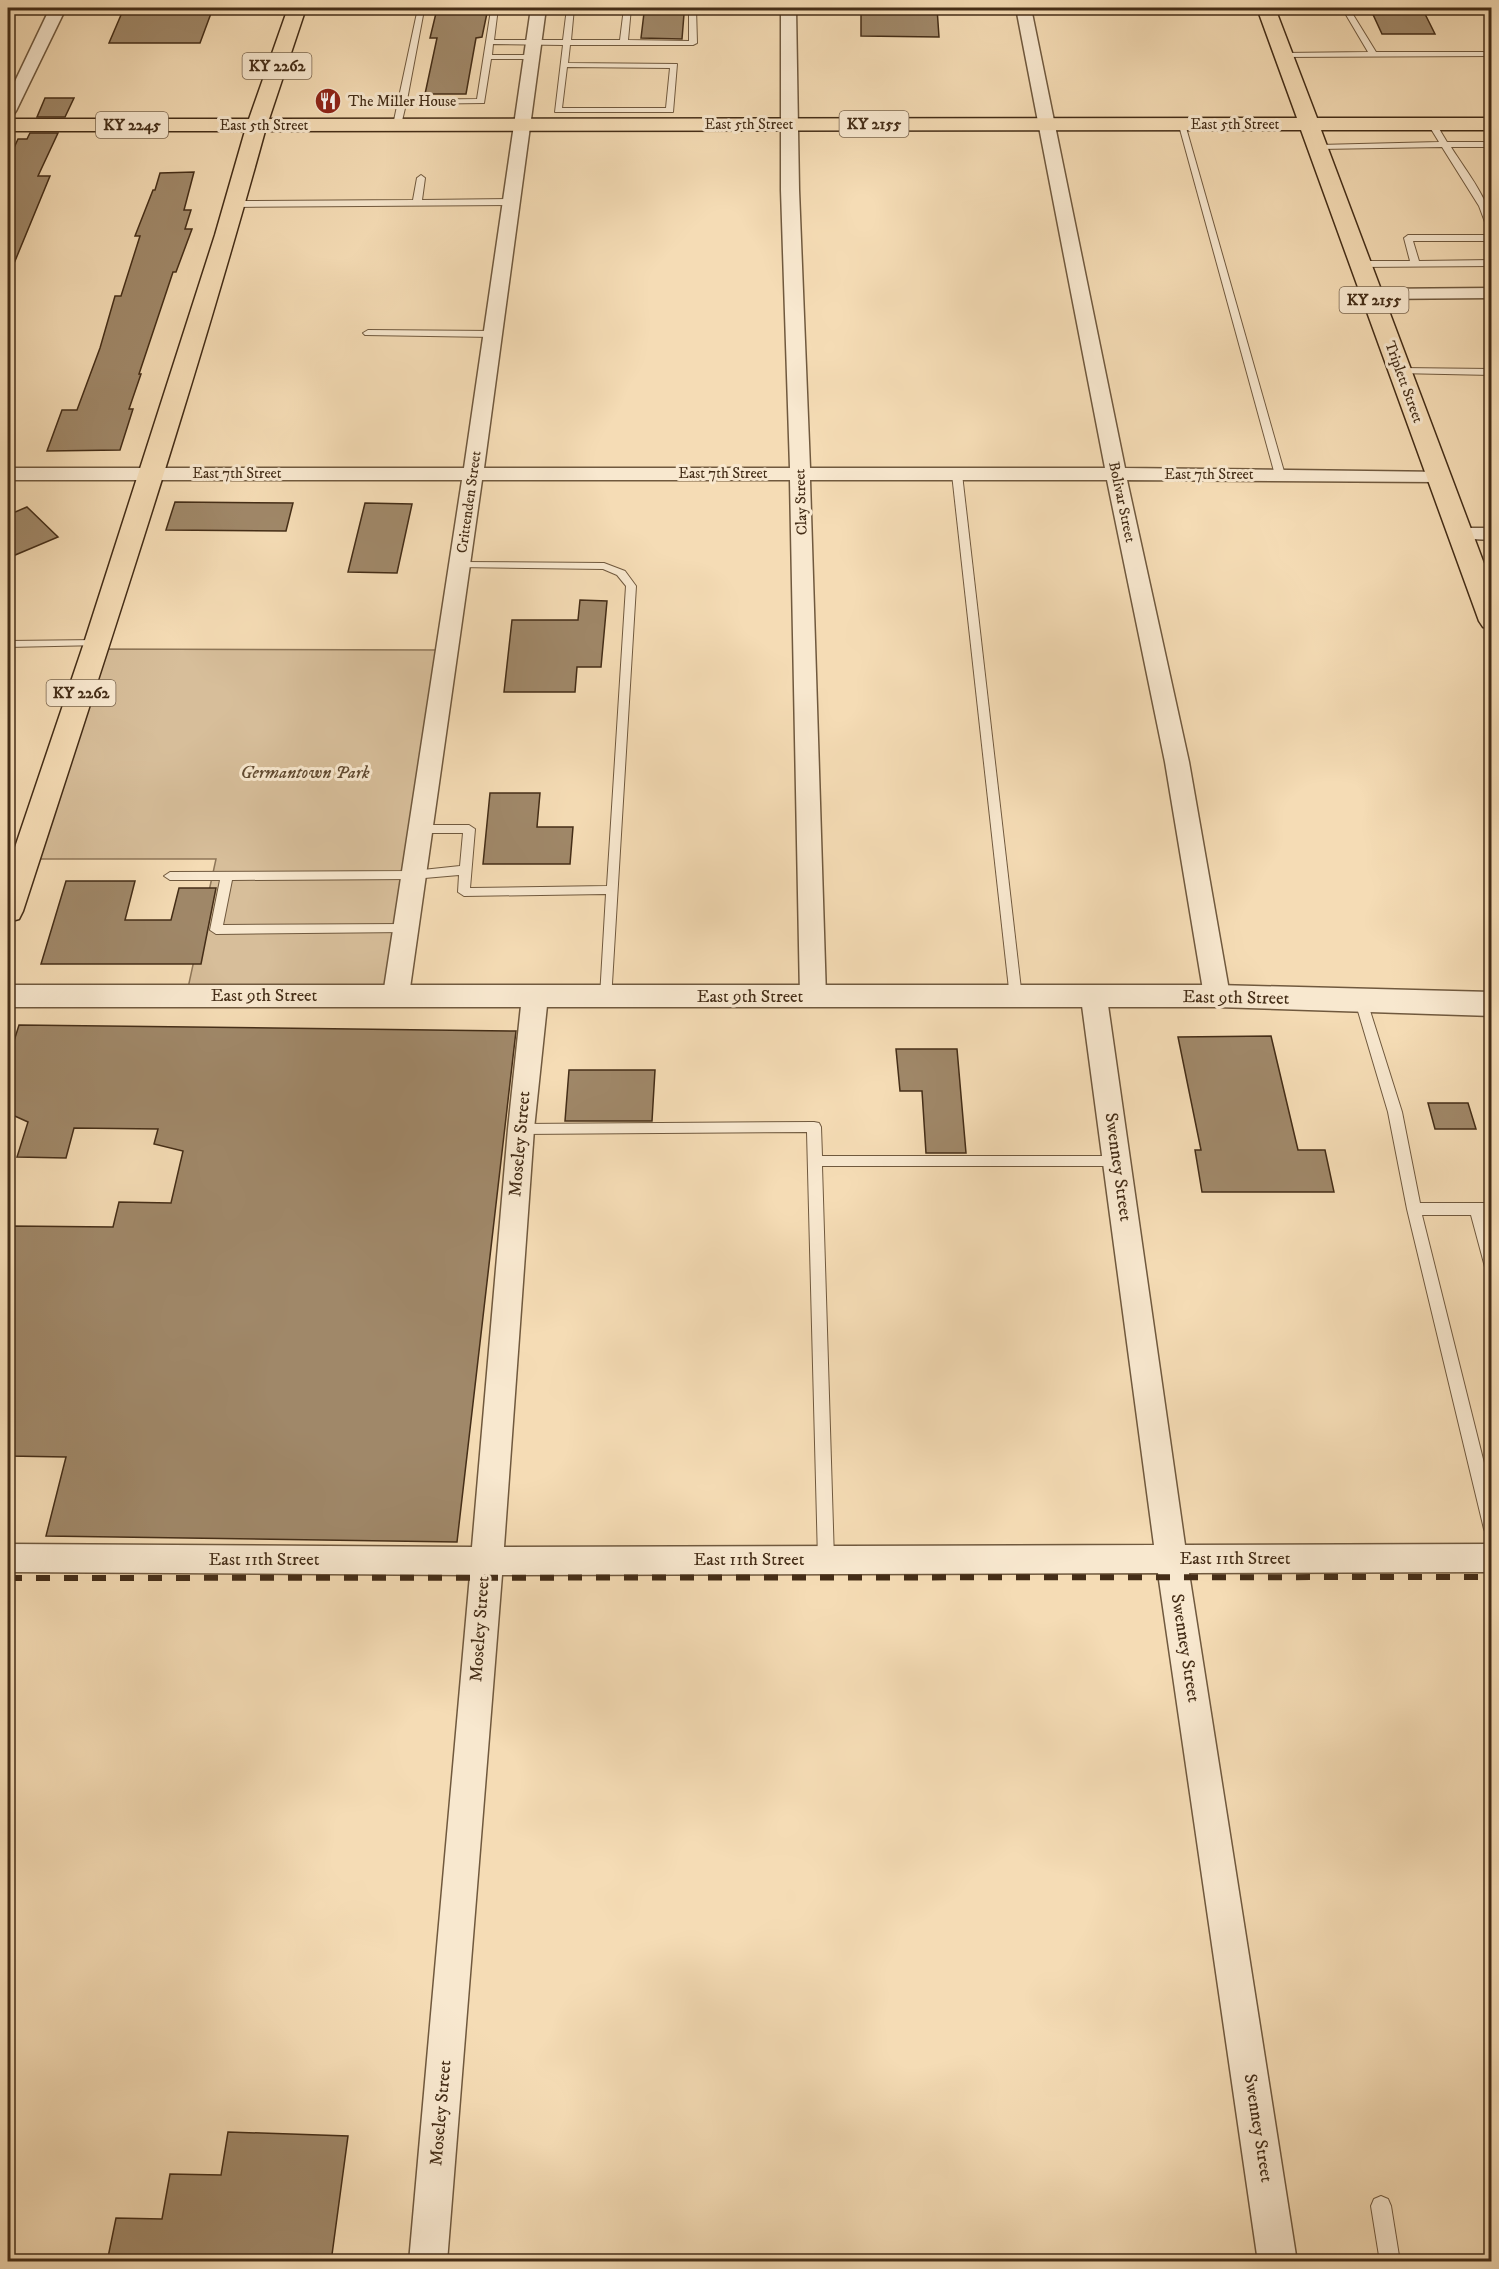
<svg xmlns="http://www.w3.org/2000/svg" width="1499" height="2269" viewBox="0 0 1499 2269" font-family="'IM FELL DW Pica',serif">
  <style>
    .green { fill: #d7be9a; stroke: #8e7658; stroke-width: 1.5 }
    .building { fill: #a08869; stroke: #442d17; stroke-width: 1.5 }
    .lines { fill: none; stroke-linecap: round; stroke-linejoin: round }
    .service-casing { stroke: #70593e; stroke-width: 2 }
    .minor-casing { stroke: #70593e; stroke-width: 3 }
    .tertiary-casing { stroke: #70593e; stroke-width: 3 }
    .primary-casing { stroke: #442d17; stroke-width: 3 }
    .service { fill: #f8e8cf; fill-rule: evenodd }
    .minor { fill: #f8e8cf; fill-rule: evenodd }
    .tertiary { fill: #f8e8cf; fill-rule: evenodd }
    .primary { fill: #f5dcb5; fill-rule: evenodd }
    .rail { stroke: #442d17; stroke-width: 6; stroke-dasharray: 14 14; stroke-linecap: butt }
    .labels { text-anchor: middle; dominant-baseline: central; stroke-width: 6; stroke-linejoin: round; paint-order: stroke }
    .far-poi-label { font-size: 15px; fill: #442d17; stroke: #f8e8cf; text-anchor: start }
    .far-street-label { font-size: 15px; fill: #442d17; stroke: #f8e8cf }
    .shield { fill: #f8e8cf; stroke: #7a654e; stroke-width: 1.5 }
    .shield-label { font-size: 16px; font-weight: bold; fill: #442d17 }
    .park-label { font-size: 18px; font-style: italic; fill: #614a31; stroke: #f8e8cf }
    .street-label { font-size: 18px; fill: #442d17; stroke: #f8e8cf }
  </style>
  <rect width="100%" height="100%" fill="#f5dcb5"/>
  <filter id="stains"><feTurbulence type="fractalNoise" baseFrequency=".00333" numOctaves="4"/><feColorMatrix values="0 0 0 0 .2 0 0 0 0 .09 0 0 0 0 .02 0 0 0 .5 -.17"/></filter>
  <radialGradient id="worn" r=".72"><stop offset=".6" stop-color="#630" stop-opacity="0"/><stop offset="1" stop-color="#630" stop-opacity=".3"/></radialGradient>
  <polygon class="green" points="95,649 447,650 396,995 186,997 216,859 25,859"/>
  <g class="building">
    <polygon points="124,8 213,8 200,43 109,43"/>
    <polygon points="901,8 937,8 939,37 861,36 861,9"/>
    <polygon points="1370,8 1422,8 1435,34 1382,34"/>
    <polygon points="436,13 487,13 482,37 476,38 466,94 425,94 437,38 430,38"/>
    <polygon points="644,13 684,14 682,39 641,38"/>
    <polygon points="45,98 74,98 65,117 37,117"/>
    <polygon points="30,133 58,133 38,176 50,176 8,278 8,161 18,139 27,139"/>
    <polygon points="194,172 184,210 191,210 185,229 192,229 176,272 173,272 139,374 141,374 129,409 133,409 120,450 47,451 62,410 77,410 100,348 115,296 121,296 140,236 135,236 153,190 155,190 160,173"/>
    <polygon points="175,502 293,503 286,531 166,530"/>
    <polygon points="365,503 412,504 397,573 348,572"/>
    <polygon points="27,507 58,537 8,558 8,515"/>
    <polygon points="580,600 607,601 601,667 577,667 575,692 504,692 512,620 578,620"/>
    <polygon points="490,793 540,793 537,827 573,827 570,864 483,864"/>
    <polygon points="66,881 135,881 125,920 171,920 179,888 216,888 201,964 41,964"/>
    <polygon points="19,1025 516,1031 457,1542 46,1536 66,1457 8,1456 8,1236 11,1226 113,1227 119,1202 171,1203 183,1151 154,1144 158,1129 74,1128 66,1158 17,1157 28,1122 8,1113 8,1060"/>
    <polygon points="1271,1036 1298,1150 1325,1150 1334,1192 1202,1192 1195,1150 1201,1150 1178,1037"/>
    <polygon points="896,1049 957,1049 966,1153 926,1153 922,1091 900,1091"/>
    <polygon points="569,1070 655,1070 652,1121 565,1121"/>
    <polygon points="1428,1103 1468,1103 1476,1129 1435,1129"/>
    <polygon points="228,2132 348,2136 331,2262 107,2262 116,2218 162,2219 170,2174 221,2175"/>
  </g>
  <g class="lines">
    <defs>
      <g id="service">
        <path d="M 418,8 L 498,8 L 494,40 L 563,40 L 567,8 L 574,8 L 571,40 L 620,40 L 624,8 L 631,8 L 628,40 L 689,41 L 689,8 L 696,8 L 697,43 L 693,45 L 570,45 L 568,63 L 677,64 L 673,112 L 555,112 L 563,45 L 493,44 L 492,55 L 532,55 L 536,57 L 532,59 L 491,59 L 484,103 L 406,104 L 401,125 L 397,127 L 393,125 ZM 424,10 L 491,10 L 477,99 L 407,100 ZM 567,67 L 670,68 L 666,108 L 562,108 Z"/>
        <polygon points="1342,8 1349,8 1376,52 1492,52 1492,56 1281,57 1281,53 1284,53 1368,52"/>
        <polygon points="1178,122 1185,124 1285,475 1284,477 1276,477 1275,475"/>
        <path d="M 1429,122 L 1435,122 L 1447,142 L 1492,142 L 1492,150 L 1487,147 L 1451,147 C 1467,173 1492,201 1492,232 L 1488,230 L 1479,206 L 1442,147 L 1319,149 L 1315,147 L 1319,145 L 1439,142 L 1428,124 Z"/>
        <polygon points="421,175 425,178 422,200 511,199 515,202 511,205 235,207 231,204 235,201 413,200 417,178"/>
        <polygon points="1408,235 1492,235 1492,241 1413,241 1419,261 1492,260 1492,266 1361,267 1357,264 1361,261 1410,261 1404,238"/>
        <polygon points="368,330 493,331 498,334 493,337 365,335 363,333"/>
        <polygon points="1400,368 1492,369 1492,375 1397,373 1397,369"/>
        <polygon points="957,471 962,474 1022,998 1016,1003 1010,998 952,474"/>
        <polygon points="460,562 604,563 625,571 636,586 611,1000 606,1002 600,997 606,894 464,896 458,892 459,875 413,879 232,880 223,925 406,924 412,928 406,932 216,934 210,930 220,880 170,880 164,876 170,872 413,871 460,866 463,833 420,833 414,829 420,825 469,825 475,829 470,888 607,886 626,586 617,575 603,569 456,567 455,565"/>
        <polygon points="97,640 101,641 101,645 8,647 8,641"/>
        <polygon points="1361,996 1367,1001 1402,1112 1420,1203 1492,1203 1492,1215 1484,1215 1492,1240 1492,1273 1487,1271 1485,1267 1471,1215 1422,1215 1492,1495 1492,1536 1486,1534 1484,1529 1407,1209 1388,1112 1355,1001"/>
        <polygon points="814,1122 819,1123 821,1127 822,1156 1118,1156 1123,1157 1125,1161 1123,1165 1118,1166 822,1166 834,1560 832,1565 826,1567 820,1565 818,1560 807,1132 521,1134 516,1133 514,1129 516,1125 521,1124"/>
        <polygon points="1381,2196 1388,2199 1391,2206 1400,2262 1380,2262 1371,2206 1374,2199"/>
      </g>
      <g id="minor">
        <polygon points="50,8 66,8 16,111 14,114 8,116 8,96"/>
        <polygon points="531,8 546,8 484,468 790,468 781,190 781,8 796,8 799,190 810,468 1105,468 1016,8 1031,8 1125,468 1445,472 1448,476 1445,480 1438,482 1127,480 1189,762 1230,996 1226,1003 1217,1005 1208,1003 1204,996 1165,762 1107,480 810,480 826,997 822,1004 813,1006 804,1004 800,997 790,480 482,480 409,995 405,1002 396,1004 387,1002 383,995 462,480 8,480 8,468 464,468"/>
        <polygon points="1492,288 1492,298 1372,299 1366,298 1363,294 1366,290 1372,289"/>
        <polygon points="1460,528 1492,528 1492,540 1453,538 1450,534 1453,530"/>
        <polygon points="535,987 544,989 548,996 534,1129 504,1547 1154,1545 1081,998 1085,991 1094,989 1103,991 1107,998 1185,1545 1492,1544 1492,1572 1189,1573 1297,2262 1258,2262 1158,1573 502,1575 447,2262 409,2262 470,1575 8,1572 8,1544 472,1547 508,1129 522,996 526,989"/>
      </g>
      <polygon id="tertiary" points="8,985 1217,985 1492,992 1492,1016 1217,1007 8,1007"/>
      <path id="primary" d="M 288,8 L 306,8 L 269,119 L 1297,118 L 1257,8 L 1275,8 L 1317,118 L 1492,118 L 1492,130 L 1321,130 L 1492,585 L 1492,629 L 1483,627 L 1479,621 L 1301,130 L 265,131 C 193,393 107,652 23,911 L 19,919 L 8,922 L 8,868 L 84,643 L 215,235 L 245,131 L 8,131 L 8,119 L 249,119 Z"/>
    </defs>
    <use href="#service" class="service-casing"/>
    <use href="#minor" class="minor-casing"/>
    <use href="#tertiary" class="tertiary-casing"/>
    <use href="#primary" class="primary-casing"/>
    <use href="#service" class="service"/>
    <use href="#minor" class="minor"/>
    <use href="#tertiary" class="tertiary"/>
    <use href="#primary" class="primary"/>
    <polyline class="rail" points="8,1578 1492,1577"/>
  </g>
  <defs>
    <symbol id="restaurant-disc" viewBox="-11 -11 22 22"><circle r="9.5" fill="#8f2418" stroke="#f8e8cf"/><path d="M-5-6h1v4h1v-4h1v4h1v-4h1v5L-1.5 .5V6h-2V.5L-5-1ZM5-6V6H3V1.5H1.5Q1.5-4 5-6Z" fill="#fff"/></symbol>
  </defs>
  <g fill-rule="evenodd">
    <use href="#restaurant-disc" x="313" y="86" width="30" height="30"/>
  </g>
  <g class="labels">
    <g class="far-poi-label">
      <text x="348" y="101">The Miller House</text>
    </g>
    <g class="far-street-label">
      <text x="749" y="124">East 5th Street</text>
      <text x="1235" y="124">East 5th Street</text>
      <text x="264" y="125">East 5th Street</text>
      <text transform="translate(1404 382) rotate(70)">Triplett Street</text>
      <text x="237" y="473">East 7th Street</text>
      <text x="723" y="473">East 7th Street</text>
      <text x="1209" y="474">East 7th Street</text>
      <text transform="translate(469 502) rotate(-82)">Crittenden Street</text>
      <text transform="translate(801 502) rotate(-92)">Clay Street</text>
      <text transform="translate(1122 502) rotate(78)">Bolivar Street</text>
    </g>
    <g class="shield">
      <rect x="242.5" y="53" width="69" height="26" rx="4.5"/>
      <rect x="839.5" y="111" width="69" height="26" rx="4.5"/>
      <rect x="96" y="112" width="72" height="26" rx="4.5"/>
      <rect x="1339.5" y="287" width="69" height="26" rx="4.5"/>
      <rect x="46.5" y="680" width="69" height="26" rx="4.5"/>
    </g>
    <g class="shield-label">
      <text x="277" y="66">KY 2262</text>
      <text x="874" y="124">KY 2155</text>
      <text x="132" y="125">KY 2245</text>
      <text x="1374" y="300">KY 2155</text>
      <text x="81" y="693">KY 2262</text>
    </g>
    <g class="park-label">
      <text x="305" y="773">Germantown Park</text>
    </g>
    <g class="street-label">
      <text x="264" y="996">East 9th Street</text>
      <text x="750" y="997">East 9th Street</text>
      <text transform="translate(1236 998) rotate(1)">East 9th Street</text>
      <text transform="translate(520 1144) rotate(-85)">Moseley Street</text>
      <text transform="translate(1118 1167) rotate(82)">Swenney Street</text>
      <text x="1235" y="1559">East 11th Street</text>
      <text x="264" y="1560">East 11th Street</text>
      <text x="749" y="1560">East 11th Street</text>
      <text transform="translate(480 1629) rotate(-86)">Moseley Street</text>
      <text transform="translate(1185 1648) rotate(81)">Swenney Street</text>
      <text transform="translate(441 2113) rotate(-85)">Moseley Street</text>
      <text transform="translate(1258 2128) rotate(81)">Swenney Street</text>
    </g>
  </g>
  <rect width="1499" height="2269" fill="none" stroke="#f5dcb5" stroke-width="30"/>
  <rect x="9" y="9" width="1481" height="2251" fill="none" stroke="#442d17" stroke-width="3"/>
  <rect x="15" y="15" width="1469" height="2239" fill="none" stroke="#442d17" stroke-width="1.5"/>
  <rect width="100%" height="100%" filter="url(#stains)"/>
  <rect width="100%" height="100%" fill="url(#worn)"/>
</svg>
